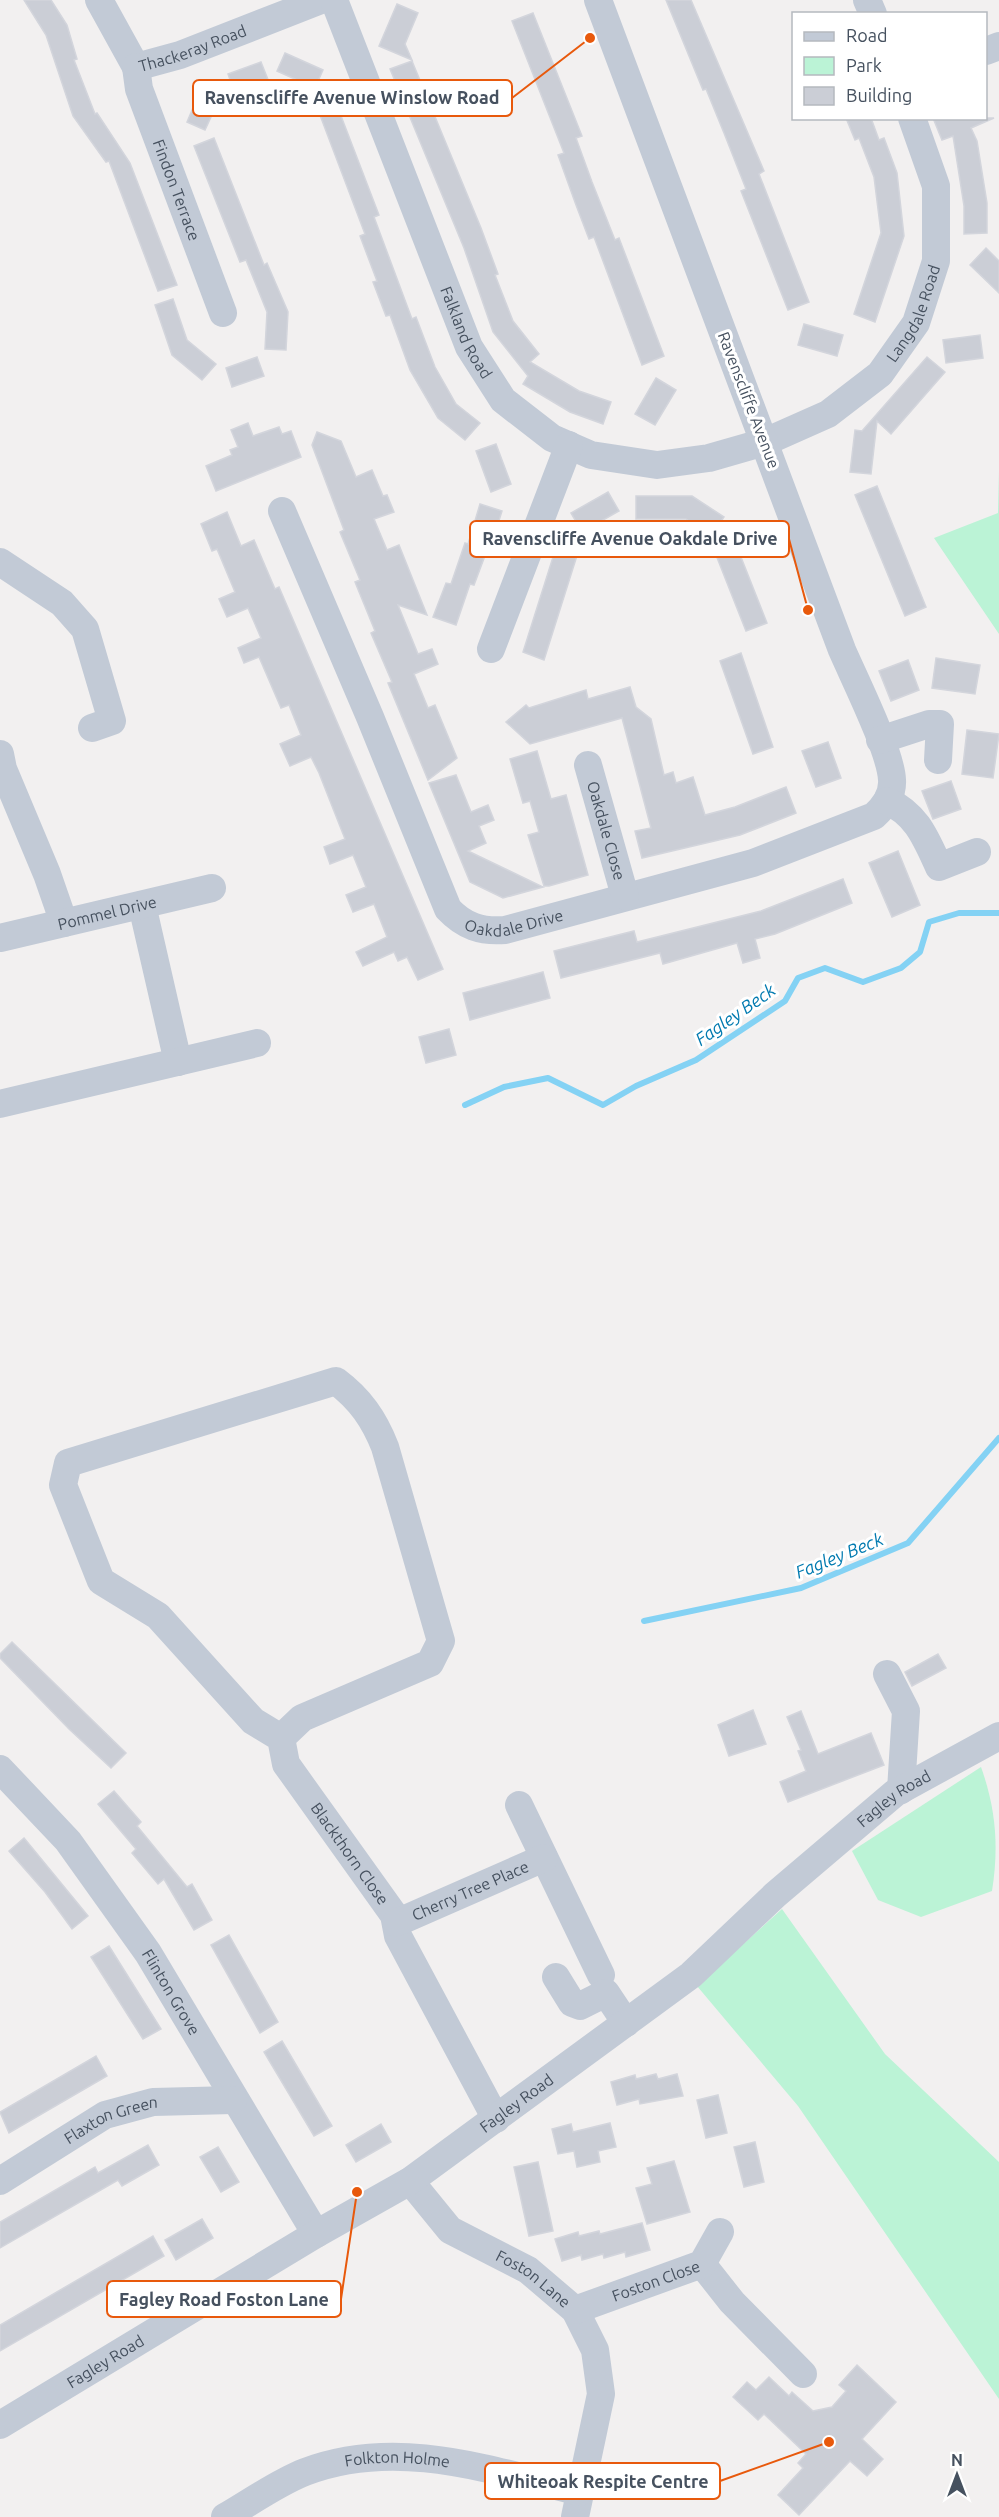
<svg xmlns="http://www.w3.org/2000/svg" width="999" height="2517" viewBox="0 0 999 2517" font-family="Ubuntu,sans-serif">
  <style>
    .green { fill: #bbf3d6 }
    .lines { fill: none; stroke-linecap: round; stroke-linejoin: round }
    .stream { stroke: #84d2f4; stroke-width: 6 }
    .building { fill: #cbced6; stroke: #d3d5dc; stroke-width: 1.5 }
    .minor { stroke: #c2cad6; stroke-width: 28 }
    .labels { text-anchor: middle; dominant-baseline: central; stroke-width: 6; stroke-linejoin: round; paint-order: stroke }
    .street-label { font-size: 16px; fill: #46515f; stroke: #fff }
    .water-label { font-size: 18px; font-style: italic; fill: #017ab0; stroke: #fff }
    .leader { fill: none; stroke: #e8590c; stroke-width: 2 }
    .callout-dot { fill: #e8590c; stroke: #fff; stroke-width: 2 }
    .callout { fill: #fff; stroke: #e8590c; stroke-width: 2 }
    .callout-label { font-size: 18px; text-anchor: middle; font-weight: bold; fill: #46515f }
  </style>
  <rect width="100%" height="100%" fill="#f2f0f0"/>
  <g class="green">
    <polygon points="999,471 999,634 934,538 998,513"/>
    <path d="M 981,1767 C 996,1809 999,1847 992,1891 L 921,1917 L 878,1900 L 852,1851 Z"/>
    <polygon points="782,1909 885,2054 999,2162 999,2399 798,2106 697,1986"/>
  </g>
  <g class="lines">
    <g class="stream">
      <polyline points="465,1105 504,1087 548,1078 603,1105 636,1086 696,1060 785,1001 798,978 825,968 863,982 901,968 920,952 929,922 959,913 999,913"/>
      <polyline points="644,1621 801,1588 908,1543 999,1438"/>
    </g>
  </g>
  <g class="building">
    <polygon points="24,0 51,0 67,25 77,59 74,60 95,114 97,113 130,163 177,285 158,291 109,161 106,162 73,116 46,35"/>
    <polygon points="666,0 691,0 764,171 759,174 809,302 788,310 741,191 746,189 724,133 706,89 703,90"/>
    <polygon points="397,4 418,13 405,44 412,60 379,46"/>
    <polygon points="533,13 582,136 576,138 592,182 615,240 619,238 664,356 642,365 594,237 589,239 576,205 558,155 564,153 512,21"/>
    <polygon points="285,53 323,70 315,88 277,71"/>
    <polygon points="412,61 481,228 498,274 495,275 513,321 539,354 530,362 579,391 611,402 603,424 570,412 523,384 528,376 493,332 464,248 390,69"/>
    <polygon points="261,62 269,82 235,94 228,74"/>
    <polygon points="203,84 222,93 205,130 187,122"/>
    <polygon points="333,95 379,215 374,217 412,319 416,317 435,367 456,404 480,423 465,440 438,418 410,370 390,315 386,316 373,282 377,281 360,236 365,234 315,102"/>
    <polygon points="846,118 871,118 879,140 884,138 897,173 904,236 875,322 854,314 881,233 874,177 859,138 855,140"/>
    <polygon points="933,118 994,118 971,128 977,141 987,203 987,233 964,234 964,206 953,136 942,140"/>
    <polygon points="214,138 264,265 267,263 288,312 286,350 265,349 267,312 246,260 240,262 194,146"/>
    <polygon points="986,248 999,261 999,293 970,265"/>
    <polygon points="173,299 187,340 216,364 202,380 172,355 155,305"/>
    <polygon points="804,324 843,335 837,356 798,345"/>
    <polygon points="980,335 983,358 946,363 943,340"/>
    <polygon points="257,357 264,376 232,387 226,368"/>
    <polygon points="927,357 945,372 891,434 877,421 871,474 850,472 855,430 862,431"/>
    <polygon points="656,378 676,390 655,425 635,414"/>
    <polygon points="248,423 253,436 279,427 282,434 291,431 301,457 216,491 206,466 232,455 230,450 238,447 231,430"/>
    <polygon points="317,432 341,441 356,477 372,470 383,496 387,495 394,512 374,519 387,550 399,545 427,615 398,605 418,654 432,649 438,664 414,674 428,708 435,705 457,758 428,780 388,683 392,682 371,633 375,631 355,582 360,580 340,532 344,530 312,445"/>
    <polygon points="496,444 511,484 491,492 476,451"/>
    <polygon points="877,486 926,607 905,616 855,495"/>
    <polygon points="608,492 619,511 582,532 571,513"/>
    <polygon points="636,496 692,496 724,517 711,536 686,519 636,519"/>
    <polygon points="480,504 502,511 491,546 489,545 474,585 470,584 456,625 433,617 446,583 451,584 465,543 468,544"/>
    <polygon points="227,512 241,546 254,540 275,589 279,587 443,969 418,980 407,957 398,961 394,952 363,966 356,952 387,937 374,904 353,912 346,895 366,887 353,855 330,864 324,847 345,839 319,773 311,757 290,766 280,744 301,735 289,705 281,708 259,657 244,663 238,648 261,638 248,608 227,617 219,599 235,592 217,549 212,551 201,524"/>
    <polygon points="560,535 581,543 544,660 523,652"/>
    <polygon points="735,542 767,623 746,631 714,550"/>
    <polygon points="741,653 773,747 753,754 720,661"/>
    <polygon points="936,658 980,665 975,694 932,688"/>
    <polygon points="908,660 919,690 891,701 879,671"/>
    <polygon points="630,687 636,707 651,719 664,775 673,772 676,783 693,777 705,815 735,807 786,787 796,813 740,835 642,858 635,831 651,828 622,718 530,744 506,722 526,705 529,708 586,690 588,699"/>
    <polygon points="967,730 999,734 993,778 962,774"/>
    <polygon points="828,742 841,778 816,787 802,751"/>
    <polygon points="537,751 551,799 566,795 588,875 549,886 544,886 528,835 539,832 530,801 523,803 510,759"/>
    <polygon points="456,775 471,812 488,805 494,820 479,826 486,843 468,851 543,887 503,898 470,882 429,783"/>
    <polygon points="951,781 961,809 933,819 922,791"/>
    <polygon points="898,851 920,905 892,917 869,863"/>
    <polygon points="843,879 852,903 775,934 755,939 760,958 743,963 737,943 663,964 660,953 561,978 554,951 634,931 637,942 761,911"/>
    <polygon points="543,972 550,998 470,1020 463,993"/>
    <polygon points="449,1029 456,1055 426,1063 419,1037"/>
    <polygon points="12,1642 126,1753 111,1768 69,1729 0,1658 0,1654"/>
    <polygon points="938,1654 946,1668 912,1686 905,1672"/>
    <polygon points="753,1710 766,1744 729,1756 718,1725"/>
    <polygon points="801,1711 818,1754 871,1733 884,1765 788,1802 780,1782 806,1771 798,1751 801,1750 787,1717"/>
    <polygon points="114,1791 141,1822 137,1826 187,1887 192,1884 212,1920 194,1930 164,1879 158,1884 132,1853 136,1849 98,1804"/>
    <polygon points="24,1838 88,1916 72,1929 45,1892 9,1851"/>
    <polygon points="229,1935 278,2022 260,2033 211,1945"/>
    <polygon points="109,1946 161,2029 143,2039 91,1957"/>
    <polygon points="282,2041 332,2126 314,2136 264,2052"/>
    <polygon points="96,2056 107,2076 9,2133 0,2112"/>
    <polygon points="656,2074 658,2079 677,2074 683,2096 640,2104 639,2099 617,2105 611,2082 635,2075 636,2079"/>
    <polygon points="718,2095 727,2133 706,2138 697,2100"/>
    <polygon points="610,2123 616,2147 598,2151 600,2162 577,2167 574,2151 558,2154 552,2129 571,2124 573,2132"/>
    <polygon points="381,2124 391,2142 356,2162 346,2145"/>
    <polygon points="755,2142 764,2182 744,2187 734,2147"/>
    <polygon points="148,2145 159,2165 122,2186 118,2180 0,2248 0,2222 95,2167 98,2173"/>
    <polygon points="218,2147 239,2182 221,2192 200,2157"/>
    <polygon points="674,2161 690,2212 647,2224 636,2188 652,2184 647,2168"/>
    <polygon points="538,2162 553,2231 529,2236 514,2167"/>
    <polygon points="202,2219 213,2238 176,2260 165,2240"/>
    <polygon points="642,2223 650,2250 626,2257 625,2252 604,2258 603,2254 582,2260 581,2255 562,2261 555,2239 578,2232 579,2236 599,2231 600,2234"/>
    <polygon points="153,2236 164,2256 0,2351 0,2325"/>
    <polygon points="857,2365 896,2402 862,2439 883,2459 867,2476 850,2461 799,2515 778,2495 803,2468 798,2463 806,2454 764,2414 758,2420 733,2397 747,2382 756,2390 769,2377 789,2396 792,2392 813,2411 832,2407 846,2391 839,2385"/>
  </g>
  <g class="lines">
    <g class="minor">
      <path id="s1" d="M 99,0 L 136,67 L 180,55 L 321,0"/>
      <path id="s2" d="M 334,0 L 469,347 L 503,400 L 552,438 L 591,455 L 657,465 L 709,458 L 765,442 L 828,414 L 880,374 L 916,323 L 936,261 L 936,186 L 912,118"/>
      <polyline points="867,0 873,14"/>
      <polyline points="986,51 999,46"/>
      <path id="s3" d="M 136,67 L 139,89 L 223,313"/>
      <path id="s4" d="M 282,511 L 370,717 L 448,909 C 464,926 481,932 505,930 L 753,863 L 874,816 C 885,806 893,795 892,780 C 891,752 855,680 842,650 L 598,0"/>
      <polyline points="0,562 62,603 85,629 112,721 92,728"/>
      <polyline points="491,649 569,445"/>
      <polyline points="880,740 929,724 940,724 938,760"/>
      <polyline points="0,754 3,769 47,874 64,923"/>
      <path id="s5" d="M 588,765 L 625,896"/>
      <path d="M 887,801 C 917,814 926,839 939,867 L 977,852"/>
      <polyline points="142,905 178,1062"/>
      <path id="s6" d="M 0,938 L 212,888"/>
      <polyline points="0,1104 257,1043"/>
      <polyline points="887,1674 906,1711 901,1790"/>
      <path id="s7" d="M 281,1738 L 253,1721 L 158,1616 L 101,1581 L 63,1485 L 68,1463 L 336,1381 C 360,1399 374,1419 385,1447 L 441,1641 L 430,1663 L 302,1718 L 281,1738 L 286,1764 L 394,1915 L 398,1936 L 496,2119"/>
      <path id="s8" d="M 0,1769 L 68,1841 L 148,1953 L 316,2234"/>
      <polyline points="519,1805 601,1975"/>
      <path id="s9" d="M 396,1923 L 544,1858"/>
      <polyline points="556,1977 572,2003 580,2006 606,1993 626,2023"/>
      <path id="s10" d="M 0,2181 L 105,2115 L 153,2102 L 233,2100"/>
      <path id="s11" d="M 410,2181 L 450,2230 L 528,2270 L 575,2310 L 595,2350 L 601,2394 L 575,2517"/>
      <polyline points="702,2264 732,2302 803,2374"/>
      <path id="s12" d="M 575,2310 L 702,2264 L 720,2232"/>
      <path id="s13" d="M 0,2425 L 316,2234 L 410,2181 L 691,1975 L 775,1895 L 895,1793 L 999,1736"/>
      <path id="s14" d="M 225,2517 C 251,2502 277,2483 305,2472 C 397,2437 490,2470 580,2492"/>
    </g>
  </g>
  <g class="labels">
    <g class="street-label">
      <text stroke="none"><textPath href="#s1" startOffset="136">Thackeray Road</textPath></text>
      <text stroke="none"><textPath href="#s3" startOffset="130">Findon Terrace</textPath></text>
      <text stroke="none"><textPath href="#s2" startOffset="922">Langdale Road</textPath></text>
      <text stroke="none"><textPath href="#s2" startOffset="358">Falkland Road</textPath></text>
      <text transform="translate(749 400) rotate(69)">Ravenscliffe Avenue</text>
      <text stroke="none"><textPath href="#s5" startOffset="68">Oakdale Close</textPath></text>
      <text stroke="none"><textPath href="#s6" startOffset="110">Pommel Drive</textPath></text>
      <text stroke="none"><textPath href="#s4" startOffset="504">Oakdale Drive</textPath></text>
      <text stroke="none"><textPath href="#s13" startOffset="1095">Fagley Road</textPath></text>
      <text stroke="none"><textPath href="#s7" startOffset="1262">Blackthorn Close</textPath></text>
      <text stroke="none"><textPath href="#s9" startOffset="81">Cherry Tree Place</textPath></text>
      <text stroke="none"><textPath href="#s8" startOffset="282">Flinton Grove</textPath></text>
      <text stroke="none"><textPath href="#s13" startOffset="609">Fagley Road</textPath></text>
      <text stroke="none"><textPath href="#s10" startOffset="128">Flaxton Green</textPath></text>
      <text stroke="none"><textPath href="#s12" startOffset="86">Foston Close</textPath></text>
      <text stroke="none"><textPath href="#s11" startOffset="160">Foston Lane</textPath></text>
      <text stroke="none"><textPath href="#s13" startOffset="123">Fagley Road</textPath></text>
      <text stroke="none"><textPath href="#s14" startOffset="186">Folkton Holme</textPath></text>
    </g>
    <g class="water-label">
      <text transform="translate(735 1014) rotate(-35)">Fagley Beck</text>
      <text transform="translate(839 1555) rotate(-22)">Fagley Beck</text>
    </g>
  </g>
  <path class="leader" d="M590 38L512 98M808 610L789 539M357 2192L341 2299M829 2442L720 2481"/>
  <g class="callout-dot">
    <circle cx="590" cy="38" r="6"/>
    <circle cx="808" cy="610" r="6"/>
    <circle cx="357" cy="2192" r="6"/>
    <circle cx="829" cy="2442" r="6"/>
  </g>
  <g class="callout">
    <rect x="193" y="80" width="319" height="36" rx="6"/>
    <rect x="470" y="521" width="319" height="36" rx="6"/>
    <rect x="107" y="2281" width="234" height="36" rx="6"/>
    <rect x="485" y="2463" width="235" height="36" rx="6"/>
  </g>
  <g class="callout-label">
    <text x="352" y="104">Ravenscliffe Avenue Winslow Road</text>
    <text x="630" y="545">Ravenscliffe Avenue Oakdale Drive</text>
    <text x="224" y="2306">Fagley Road Foston Lane</text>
    <text x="603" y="2488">Whiteoak Respite Centre</text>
  </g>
  <rect x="792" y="12" width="195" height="108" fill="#ffffff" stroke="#b5b9bf" stroke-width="1.5"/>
  <rect x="804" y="32" width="30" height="9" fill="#c2cad6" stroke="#b5b9bf" stroke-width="1.5"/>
  <text x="846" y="42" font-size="18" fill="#46515f">Road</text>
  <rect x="804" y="57" width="30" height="18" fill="#bbf3d6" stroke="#b5b9bf" stroke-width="1.5"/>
  <text x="846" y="72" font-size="18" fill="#46515f">Park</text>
  <rect x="804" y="87" width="30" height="18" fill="#cbced6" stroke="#b5b9bf" stroke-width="1.5"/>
  <text x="846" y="102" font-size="18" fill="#46515f">Building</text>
  <g transform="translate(957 2475)" stroke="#ffffff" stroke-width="4.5" paint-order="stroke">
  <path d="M0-4.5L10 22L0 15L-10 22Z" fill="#46515f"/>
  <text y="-9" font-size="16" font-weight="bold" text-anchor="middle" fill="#46515f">N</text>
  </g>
</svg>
